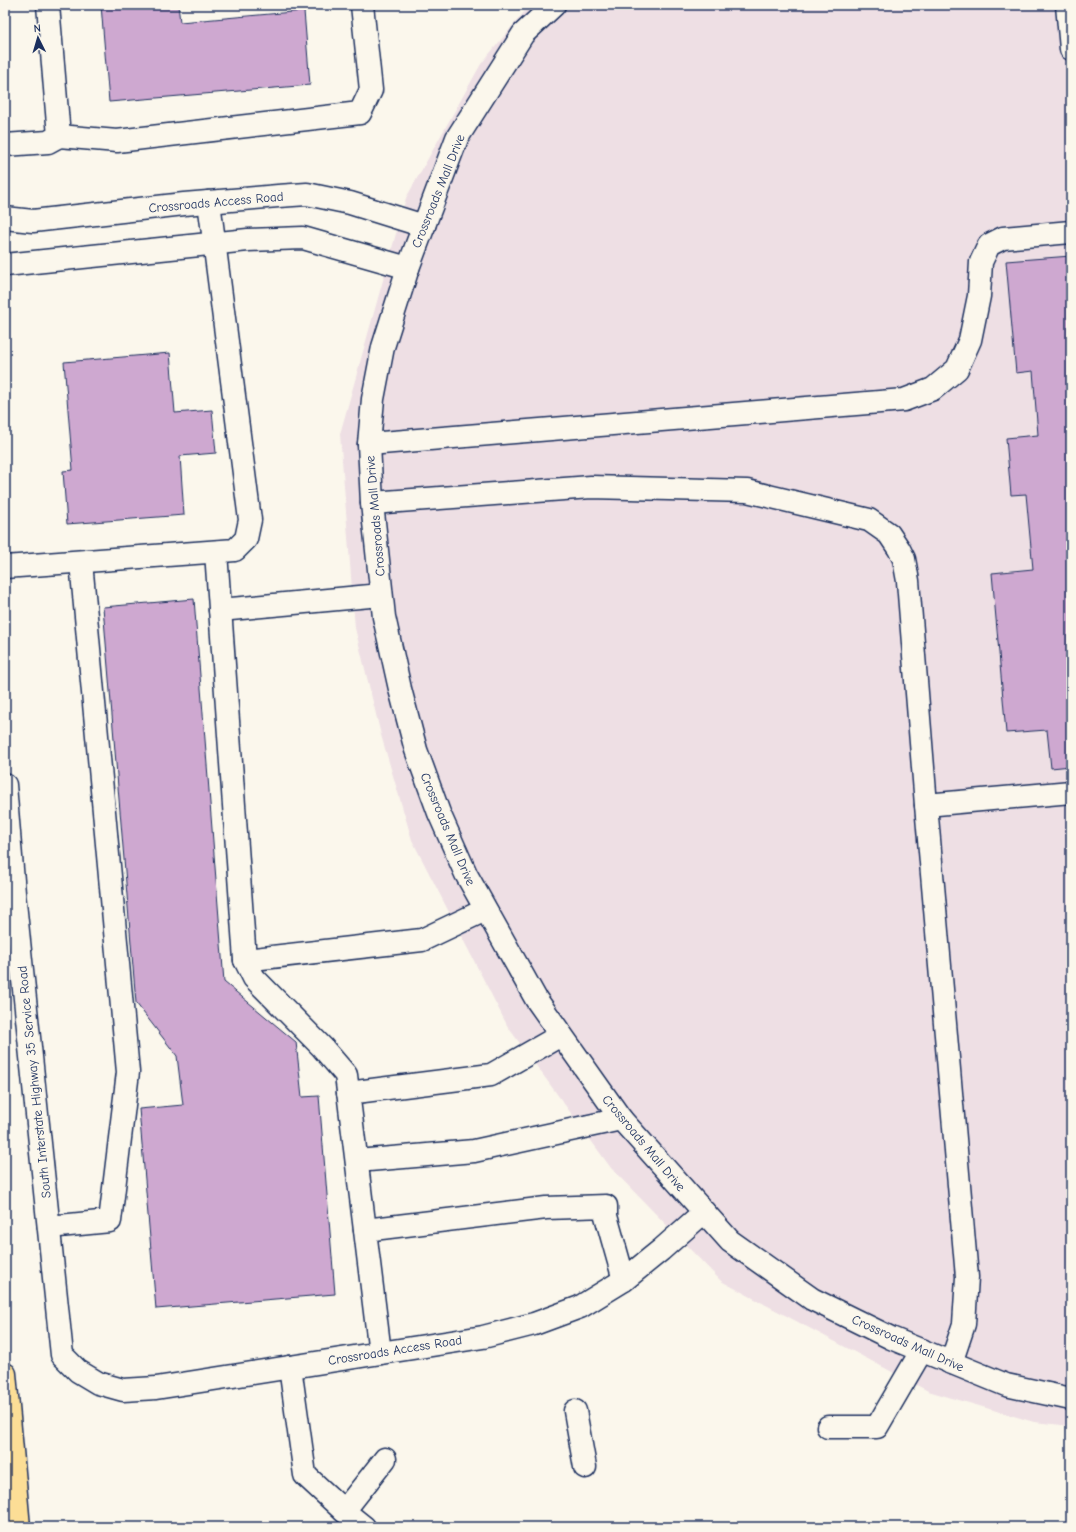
<svg xmlns="http://www.w3.org/2000/svg" width="1076" height="1532" viewBox="0 0 1076 1532" font-family="'Comic Neue',sans-serif">
  <style>
    .built { fill: #eedfe4 }
    .building { fill: #cea8d0; stroke: #1b2f5e }
    .lines { fill: none; stroke-linecap: round; stroke-linejoin: round }
    .minor-casing { stroke: #1b2f5e; stroke-width: 25 }
    .highway-casing { stroke: #1b2f5e; stroke-width: 25 }
    .minor { stroke: #fbf7ec; stroke-width: 22 }
    .highway { stroke: #fcde96; stroke-width: 22 }
    .labels { text-anchor: middle; dominant-baseline: central; stroke-width: 3; stroke-linejoin: round; paint-order: stroke }
    .street-label { font-size: 13px; fill: #1b2f5e; stroke: #fbf7ec }
  </style>
  <rect width="100%" height="100%" fill="#fbf7ec"/>
  <filter id="ink" filterUnits="userSpaceOnUse"><feTurbulence type="fractalNoise" baseFrequency=".025" numOctaves="2"/><feDisplacementMap in="SourceGraphic" scale="8" xChannelSelector="R" yChannelSelector="G"/><feConvolveMatrix kernelMatrix="1 2 1 2 8 2 1 2 1" color-interpolation-filters="sRGB"/></filter>
  <g filter="url(#ink)">
    <polygon class="built" points="530,5 1071,5 1071,1426 1034,1422 928,1391 721,1281 611,1168 508,1027 412,840 381,735 355,628 340,434 406,198 481,64"/>
    <g class="building">
      <polygon points="101,5 178,5 180,22 304,11 310,85 109,102"/>
      <polygon points="1071,256 1071,766 1051,768 1047,730 1006,733 992,573 1033,569 1026,494 1011,495 1006,438 1038,435 1033,371 1016,373 1006,261"/>
      <polygon points="170,353 175,413 212,410 216,453 180,456 184,515 67,524 63,471 73,470 64,362"/>
      <polygon points="194,599 224,982 296,1042 302,1097 319,1096 335,1294 156,1309 139,1109 183,1105 177,1056 136,1003 103,607"/>
    </g>
    <g class="lines">
      <defs>
        <g id="minor">
          <polyline points="554,5 523,34 457,138 408,268 383,347 373,399 369,444 372,503 384,617 400,689 416,750 439,813 466,874 536,999 621,1119 730,1241 812,1299 891,1338 1006,1385 1071,1399"/>
          <polyline points="1067,5 1071,49"/>
          <polyline points="59,136 117,141 360,113 371,90 362,5"/>
          <polyline points="5,145 48,142 59,136 48,5"/>
          <polyline points="5,218 33,221 184,204 278,196 307,194 350,203 424,226"/>
          <polyline points="5,265 248,240 303,238 408,268"/>
          <polyline points="369,444 904,400 933,389 957,369 970,340 979,296 981,262 989,245 1003,238 1071,232"/>
          <polyline points="372,503 591,487 747,491 869,520 889,534 899,549 904,559 908,581 926,805 967,1277 964,1324 951,1363"/>
          <polyline points="216,552 245,960 254,978 322,1047 346,1075 380,1353"/>
          <polyline points="5,567 235,550 246,539 250,520 209,202"/>
          <polyline points="220,610 381,595"/>
          <polyline points="5,785 14,893 62,1355 78,1371 98,1383 123,1390 156,1388 483,1337 534,1324 580,1307 624,1280 661,1250 704,1212"/>
          <polyline points="926,805 1071,792"/>
          <polyline points="245,960 422,940 485,910"/>
          <polyline points="348,1093 491,1075 561,1035"/>
          <polyline points="357,1161 474,1151 621,1119"/>
          <polyline points="49,1227 110,1221 128,1072 81,562"/>
          <polyline points="365,1230 546,1208 606,1206 606,1216 624,1280"/>
          <polyline points="290,1367 305,1475 344,1511"/>
          <polyline points="575,1411 585,1467"/>
          <polyline points="828,1427 877,1427 922,1350"/>
          <polyline points="364,1527 344,1511 385,1459"/>
        </g>
        <polyline id="highway" points="5,1374 19,1527"/>
      </defs>
      <use href="#minor" class="minor-casing"/>
      <use href="#highway" class="highway-casing"/>
      <use href="#minor" class="minor"/>
      <use href="#highway" class="highway"/>
    </g>
  </g>
  <g class="labels">
    <g class="street-label">
      <text transform="translate(438 191) rotate(-68)">Crossroads Mall Drive</text>
      <text transform="translate(216 202) rotate(-5)">Crossroads Access Road</text>
      <text transform="translate(375 516) rotate(-95)">Crossroads Mall Drive</text>
      <text transform="translate(448 829) rotate(67)">Crossroads Mall Drive</text>
      <text transform="translate(34 1082) rotate(-96)">South Interstate Highway 35 Service Road</text>
      <text transform="translate(644 1143) rotate(50)">Crossroads Mall Drive</text>
      <text transform="translate(908 1343) rotate(24)">Crossroads Mall Drive</text>
      <text transform="translate(395 1350) rotate(-9)">Crossroads Access Road</text>
    </g>
  </g>
  <rect width="1076" height="1532" fill="none" stroke="#fbf7ec" stroke-width="20"/>
  <rect x="10" y="10" width="1056" height="1512" fill="none" stroke="#1b2f5e" stroke-width="1.5" filter="url(#ink)"/>
  <g transform="translate(38 38) rotate(355)" stroke="#fbf7ec" stroke-width="3" paint-order="stroke">
  <path d="M0-3L7 15L0 10L-7 15Z" fill="#1b2f5e"/>
  <text y="-6" font-size="11" font-weight="bold" text-anchor="middle" fill="#1b2f5e">N</text>
  </g>
</svg>
